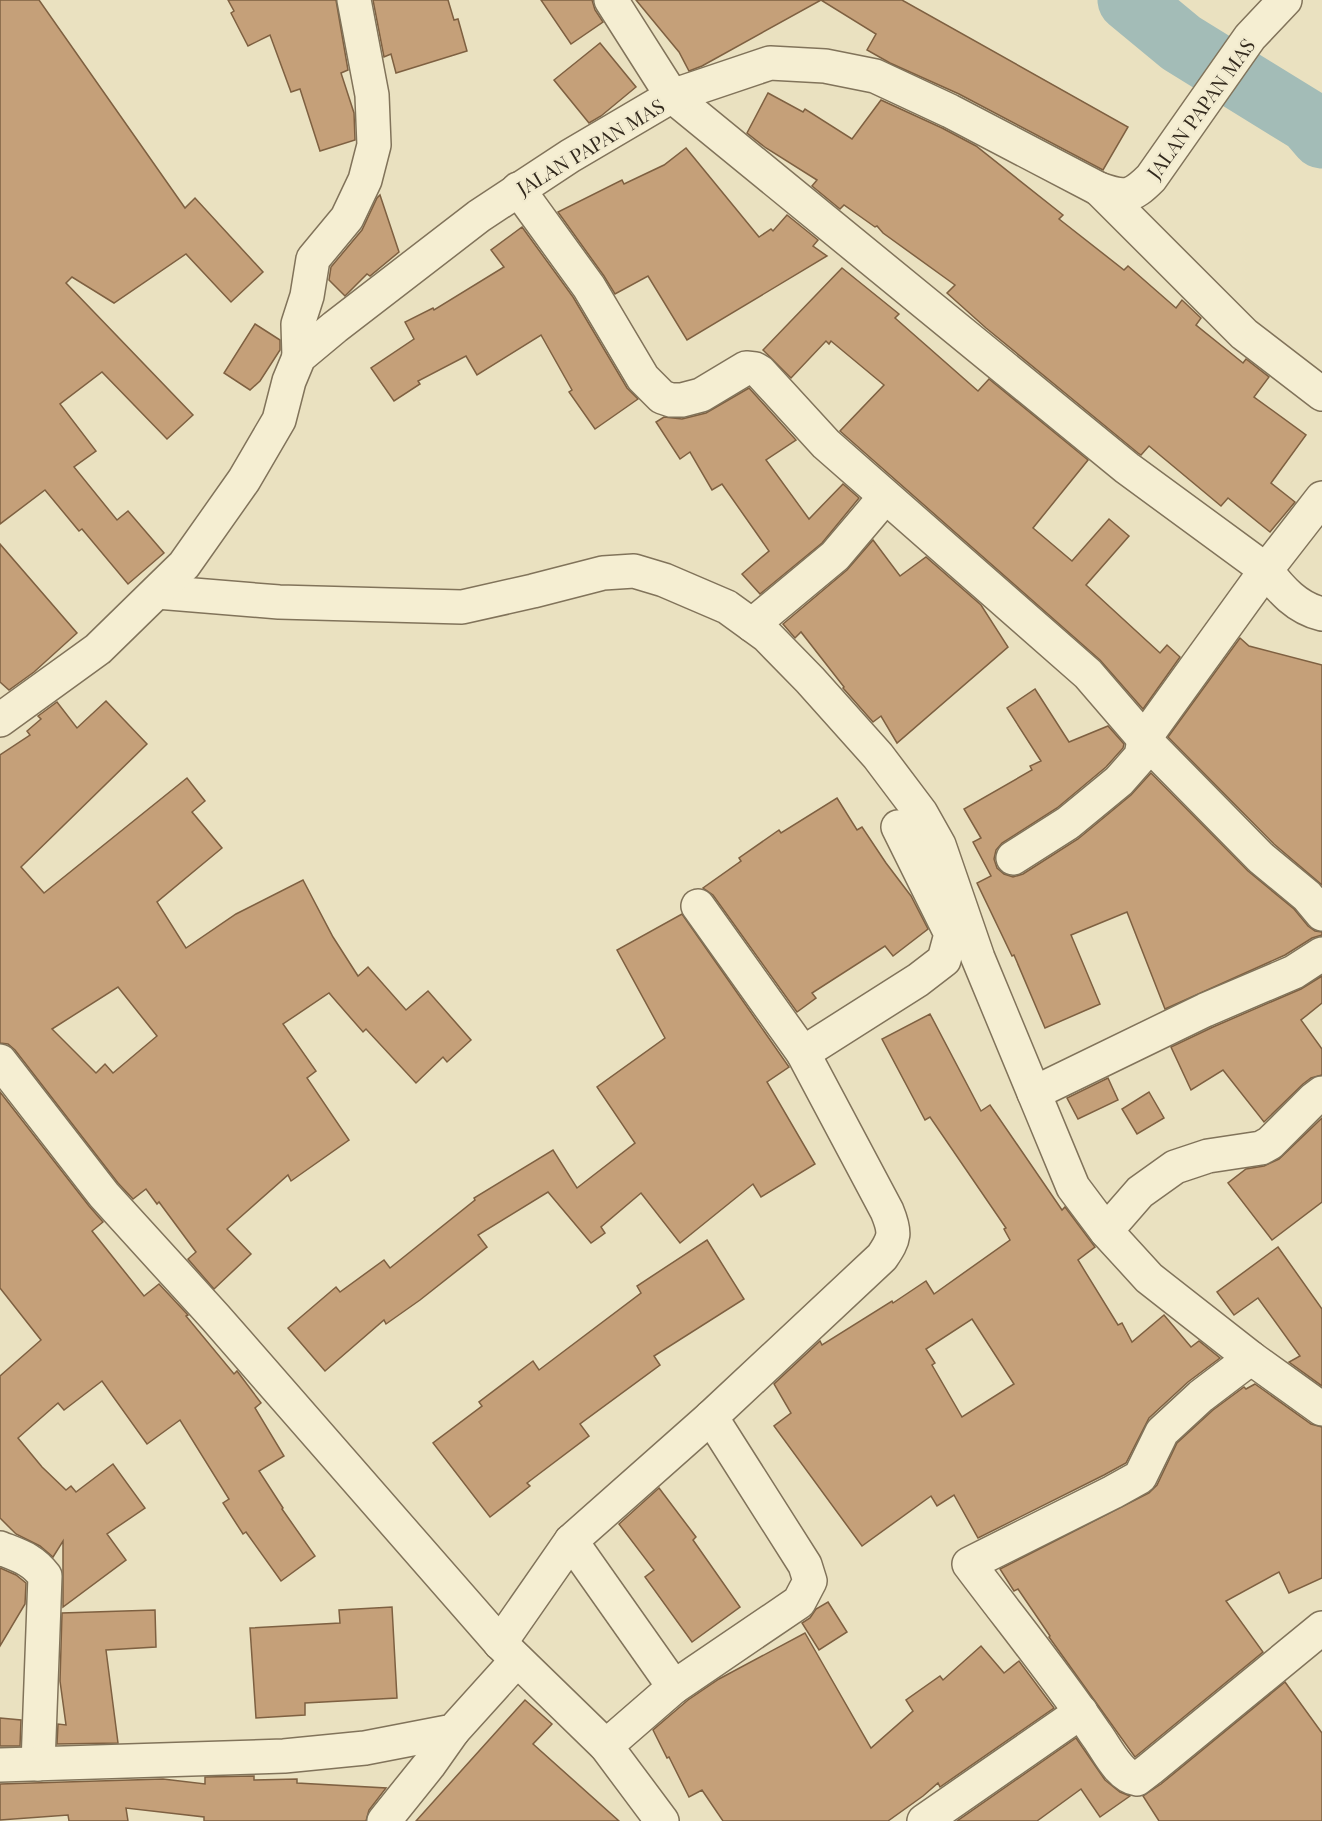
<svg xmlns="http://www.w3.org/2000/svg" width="1322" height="1821" viewBox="0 0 1322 1821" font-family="'Playfair Display',serif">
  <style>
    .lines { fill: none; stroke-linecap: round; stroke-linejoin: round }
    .river { stroke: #a3bcb7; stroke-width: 63 }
    .building { fill: #c5a079; stroke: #7e6041; stroke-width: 1.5; fill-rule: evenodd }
    .minor-casing { stroke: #81735a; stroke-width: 36 }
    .minor { stroke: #f5eed2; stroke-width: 33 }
    .labels { text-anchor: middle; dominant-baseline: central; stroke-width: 5; stroke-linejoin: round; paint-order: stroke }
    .street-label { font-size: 20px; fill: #32291d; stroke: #f2ebcf }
  </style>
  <rect width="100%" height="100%" fill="#eae1c0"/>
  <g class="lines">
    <polyline class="river" points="1129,0 1181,43 1309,122 1322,137"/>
  </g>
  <g class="building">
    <polygon points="0,0 39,0 185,208 195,198 263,272 231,302 186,254 114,303 72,277 66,283 193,415 167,439 102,372 60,404 96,451 74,467 117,520 128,511 164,553 128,584 82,529 79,531 45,490 0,524"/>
    <polygon points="228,0 336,0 348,70 341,73 354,113 355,140 320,151 300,89 291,92 270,35 248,46 231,13 234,11"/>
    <polygon points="373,0 448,0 454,20 458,19 467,51 396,73 391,54 384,57"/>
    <polygon points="541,0 592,0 595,10 603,22 571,44"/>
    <polygon points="636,0 902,0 1128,127 1103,170 959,94 890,63 867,50 876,34 821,0 702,66 689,71 679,52"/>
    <polygon points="600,43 636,87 601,116 589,123 554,80"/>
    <polygon points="768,93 803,112 805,109 852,139 881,100 942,128 976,146 1063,215 1059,219 1124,270 1128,266 1176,308 1182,300 1201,318 1196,325 1243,363 1246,359 1269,377 1254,397 1306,435 1271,483 1295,502 1270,532 1228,498 1221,506 1149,446 1141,455 1138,453 986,328 947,293 955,285 883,233 877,226 875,227 844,205 840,209 812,186 817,180 766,148 747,133"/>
    <polygon points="686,148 759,237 771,229 773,231 787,215 818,240 813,246 827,256 687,340 648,276 615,294 604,276 558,212 622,180 624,184 664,165"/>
    <polygon points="380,195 399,252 370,276 367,274 345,296 329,280 331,267 362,230 377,198"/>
    <polygon points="522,227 573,297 627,388 638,399 595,429 569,392 572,390 541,335 477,375 466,356 418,381 420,384 394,401 371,368 414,339 405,322 433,308 434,310 504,267 491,250"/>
    <polygon points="842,268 899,314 895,318 978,391 989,379 1088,460 1033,528 1072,561 1109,519 1129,536 1086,585 1160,653 1167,645 1180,657 1143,709 1100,660 840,431 884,385 831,341 829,344 826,341 791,378 763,350"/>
    <polygon points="255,324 280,340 280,350 260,381 250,390 224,373"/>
    <polygon points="749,388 796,440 766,460 809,519 843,484 859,498 822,543 760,594 742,574 769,551 722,484 712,490 690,452 680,459 656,422 664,417 682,419 706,413"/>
    <polygon points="873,540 900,576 926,557 981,605 1008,647 897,743 881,716 873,722 843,688 844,687 801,632 795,638 783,624 847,570"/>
    <polygon points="0,544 77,633 34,672 9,690 0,682"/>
    <polygon points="1240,638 1249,646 1322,665 1322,885 1274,844 1168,737"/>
    <polygon points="1035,689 1069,742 1108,726 1124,744 1123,748 1106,767 1057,808 1002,843 996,850 994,859 997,868 1004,874 1013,877 1023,874 1078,839 1131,795 1151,773 1248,871 1294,909 1308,926 1315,931 1322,932 1322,935 1312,938 1285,955 1165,1009 1127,912 1071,935 1100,1004 1045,1028 1014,955 1012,956 977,883 991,876 973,842 981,838 964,809 1032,770 1030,766 1041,761 1007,708"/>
    <path d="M 106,701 L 147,744 L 21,867 L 44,893 L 187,778 L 205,801 L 192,812 L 222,848 L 157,902 L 186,948 L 236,914 L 303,880 L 333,937 L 358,976 L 368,967 L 406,1010 L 428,991 L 471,1040 L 447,1062 L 443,1057 L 416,1083 L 366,1029 L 363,1032 L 329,993 L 283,1024 L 316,1071 L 307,1078 L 349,1140 L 291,1181 L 288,1175 L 227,1229 L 251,1254 L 214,1289 L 188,1259 L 196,1252 L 159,1202 L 157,1204 L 146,1189 L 133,1199 L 118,1183 L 15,1050 L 8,1044 L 0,1043 L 0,755 L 30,735 L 27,731 L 41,719 L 38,716 L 57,702 L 77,728 ZM 118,987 L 157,1036 L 113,1073 L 105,1064 L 96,1073 L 52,1029 Z"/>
    <polygon points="837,798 857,830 862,827 886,863 911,896 928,929 893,956 885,946 812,993 816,998 797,1012 713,895 703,888 741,861 739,858 779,830 781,833"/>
    <polygon points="682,914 789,1067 767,1082 815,1164 761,1197 753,1184 680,1243 641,1193 601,1227 605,1233 591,1243 548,1192 478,1235 487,1247 420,1300 386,1324 384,1320 325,1371 288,1328 336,1287 340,1292 384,1260 390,1268 475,1200 474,1198 553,1150 577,1188 635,1143 597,1087 665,1038 617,950"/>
    <polygon points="1322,976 1322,1003 1301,1020 1322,1049 1322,1075 1311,1078 1303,1084 1264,1122 1223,1070 1191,1090 1171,1047 1213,1027 1301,989"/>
    <path d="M 930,1014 L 981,1111 L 990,1105 L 1062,1210 L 1065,1207 L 1095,1247 L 1078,1260 L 1118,1325 L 1122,1323 L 1132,1342 L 1164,1315 L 1191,1347 L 1199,1341 L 1220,1358 L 1188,1382 L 1149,1418 L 1126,1463 L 1104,1475 L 978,1538 L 954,1495 L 937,1506 L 931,1496 L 862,1546 L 774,1426 L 791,1413 L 774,1384 L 820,1341 L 822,1345 L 892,1301 L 893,1303 L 926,1281 L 934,1294 L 1010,1240 L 1004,1229 L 1006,1228 L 930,1117 L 925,1120 L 882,1039 ZM 972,1319 L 1014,1384 L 962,1417 L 932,1365 L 935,1363 L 926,1349 Z"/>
    <polygon points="1108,1078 1118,1100 1078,1119 1067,1098"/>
    <polygon points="0,1092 89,1206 103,1222 92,1231 144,1296 159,1284 188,1315 186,1316 234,1374 237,1371 261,1403 255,1408 284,1456 259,1471 283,1508 282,1509 315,1556 281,1581 246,1532 243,1534 223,1503 229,1499 180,1420 147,1444 102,1381 64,1410 58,1403 18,1438 42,1467 66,1490 71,1486 76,1492 113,1464 145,1508 107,1534 126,1560 63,1607 63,1541 53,1557 40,1546 16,1534 0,1518 0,1376 41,1340 0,1288"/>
    <polygon points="1149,1092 1164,1118 1137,1134 1122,1109"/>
    <polygon points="1322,1118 1322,1202 1272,1240 1228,1183 1246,1169 1264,1166 1279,1159"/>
    <polygon points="707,1240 744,1299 654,1356 660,1365 580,1424 589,1436 527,1483 530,1486 490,1517 433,1443 482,1406 479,1402 533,1361 539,1370 641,1293 637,1286"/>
    <polygon points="1278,1247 1322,1309 1322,1386 1289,1362 1300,1356 1258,1298 1234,1315 1217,1292"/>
    <polygon points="1255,1384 1311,1424 1322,1427 1322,1578 1289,1593 1279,1572 1226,1601 1263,1652 1135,1757 1049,1637 1050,1636 1018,1589 1014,1591 1000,1569 1149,1493 1157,1485 1177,1443 1213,1410 1244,1387 1246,1389"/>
    <polygon points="659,1488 696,1537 693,1540 740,1607 692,1642 645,1577 654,1570 619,1524"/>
    <polygon points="0,1568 16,1575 26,1583 25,1604 0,1646"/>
    <polygon points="828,1602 847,1632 819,1650 802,1623 810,1618 816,1609"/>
    <polygon points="392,1607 397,1698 305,1703 305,1715 256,1718 250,1628 340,1623 339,1610"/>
    <polygon points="155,1610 156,1647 106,1650 118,1743 57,1744 58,1724 66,1725 60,1681 62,1613"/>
    <polygon points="805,1633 871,1748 913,1711 906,1700 940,1676 943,1680 981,1646 1004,1673 1019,1661 1054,1708 940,1787 938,1783 923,1796 888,1821 723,1821 702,1790 689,1797 669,1757 667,1758 653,1730 688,1700 719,1679"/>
    <polygon points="1285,1682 1322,1733 1322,1821 1159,1821 1143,1796 1161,1784"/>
    <polygon points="525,1700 552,1724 533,1744 619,1821 416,1821"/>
    <polygon points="0,1718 21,1720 20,1746 0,1746"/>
    <polygon points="1076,1738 1105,1780 1120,1792 1130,1796 1100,1817 1081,1789 1037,1821 957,1821"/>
    <polygon points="254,1776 254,1780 297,1779 297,1783 386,1788 369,1810 366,1821 204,1821 204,1817 126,1808 128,1821 69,1821 68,1815 0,1820 0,1784 163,1779 205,1784 205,1777"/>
  </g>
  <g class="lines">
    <defs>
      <g id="minor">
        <path d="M 611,0 L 672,96 L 1127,468 L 1266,570 C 1281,590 1297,608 1322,614"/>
        <polyline points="518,189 589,287 643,378 662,397 671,400 682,400 701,395 746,368 755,369 760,372 826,444 1088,674 1144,739 1261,858 1307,896 1322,914"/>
        <polyline points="1099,189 1244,334 1322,394"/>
        <polyline points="299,357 298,324 307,296 313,259 347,218 365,180 374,145 372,95 354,0"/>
        <polyline points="157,592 279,602 462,607 533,591 603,573 634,571 664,580 727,607 767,636 810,680 878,756 921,813 939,845 978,958 1073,1187 1106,1231 1149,1278 1251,1358 1322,1409"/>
        <polyline points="752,625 835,556 885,497"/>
        <path d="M 0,720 L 98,649 L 184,565 L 244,480 L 279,420 L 289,381 L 299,357 L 335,327 L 479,216 L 570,156 L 672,96 L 770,63 L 825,66 L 875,76 L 950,111 L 1099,189 C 1125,198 1131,198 1151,178 L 1250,37 L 1285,0"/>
        <polyline points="1013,858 1068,823 1119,781 1141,756 1144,739 1266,570 1322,498"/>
        <polyline points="803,1053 918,980 944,960 951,934 898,827"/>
        <polyline points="0,1061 104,1195 215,1317 500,1643 606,1746 662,1821"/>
        <polyline points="1034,1093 1205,1010 1294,972 1322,954"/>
        <polyline points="1106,1231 1140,1192 1175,1167 1208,1156 1261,1148 1270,1143 1314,1099 1322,1093"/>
        <path d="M 1251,1358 L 1201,1396 L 1162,1432 L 1140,1477 L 1113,1492 L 969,1564 C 1011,1620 1056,1675 1095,1733 C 1106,1747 1118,1776 1137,1779 L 1150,1769 L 1322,1628"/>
        <polyline points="571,1541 674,1687"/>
        <path d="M 0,1548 C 20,1556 32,1559 45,1576 L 38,1764"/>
        <path d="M 500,1643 L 571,1541 L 711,1417 L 882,1257 C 895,1238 896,1233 887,1211 L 803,1053 L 698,906"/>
        <polyline points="606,1746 674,1687 799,1602 810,1581 805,1565 711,1417"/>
        <polyline points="0,1765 284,1756 365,1748 453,1731 517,1660"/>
        <polyline points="384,1821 429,1765 453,1731"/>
        <polyline points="924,1821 1081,1712"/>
      </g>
    </defs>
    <use href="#minor" class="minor-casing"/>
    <use href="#minor" class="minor"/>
  </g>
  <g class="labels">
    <g class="street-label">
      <text transform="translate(1200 108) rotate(-54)">JALAN PAPAN MAS</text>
      <text transform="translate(590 146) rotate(-31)">JALAN PAPAN MAS</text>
    </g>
  </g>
</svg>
